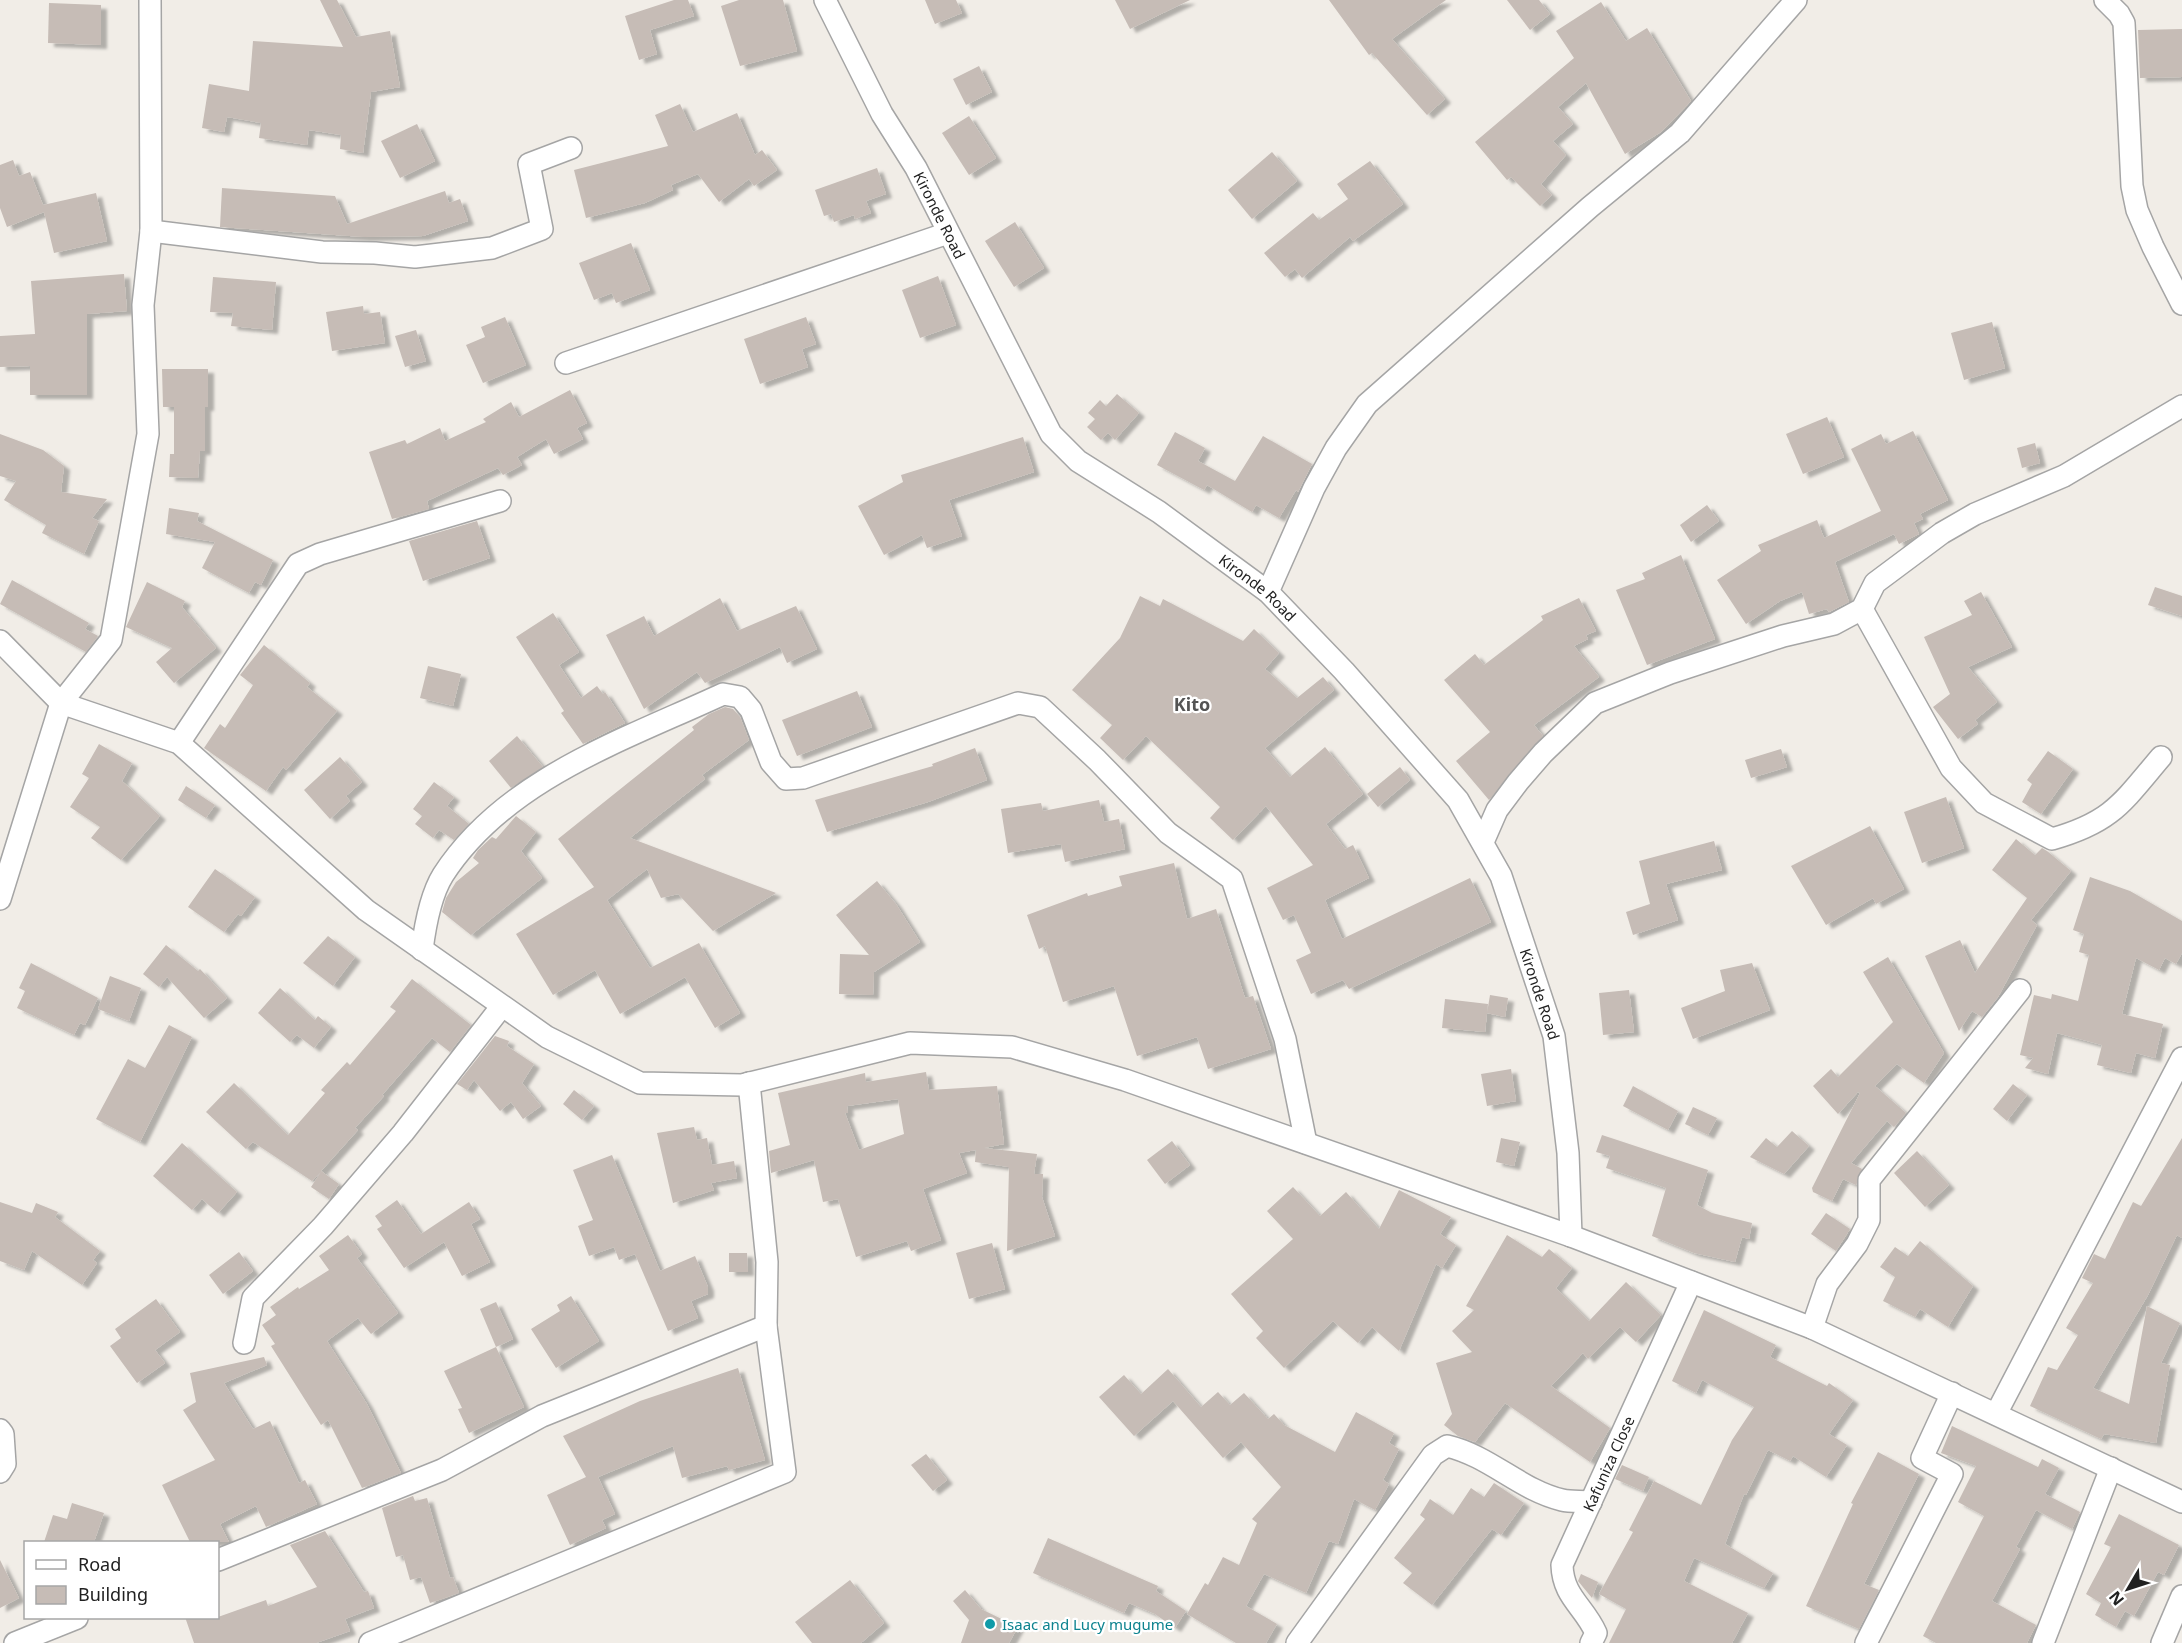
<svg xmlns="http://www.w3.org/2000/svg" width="2182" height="1643" viewBox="0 0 2182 1643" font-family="'Noto Sans',sans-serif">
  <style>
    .building { fill: #c6bcb6; fill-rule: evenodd; filter: url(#shadow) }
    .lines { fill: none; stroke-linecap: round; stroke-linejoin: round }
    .minor-casing { stroke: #a5a5a5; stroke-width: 24 }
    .minor { stroke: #fff; stroke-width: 21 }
    .culture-dot { fill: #0f9aa8; stroke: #fff; stroke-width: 2 }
    .labels { text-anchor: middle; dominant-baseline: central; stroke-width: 4.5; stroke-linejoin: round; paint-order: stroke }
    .street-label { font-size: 15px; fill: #212121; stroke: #fff }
    .culture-label { font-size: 15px; fill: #0d838f; stroke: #fff; text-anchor: start }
    .quarter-label { font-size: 18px; font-weight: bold; fill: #545454; stroke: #fff }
  </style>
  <defs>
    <filter id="shadow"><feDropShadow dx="6" dy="4" stdDeviation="1.5" flood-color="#0004"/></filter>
  </defs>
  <rect width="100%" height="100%" fill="#f1ede7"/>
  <g class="building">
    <polygon points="320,0 337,0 356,37 390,31 400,87 371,92 363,153 340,149 341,135 309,130 307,145 259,138 261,123 227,117 224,132 202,128 209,84 249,91 253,41 343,47"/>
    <polygon points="674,0 688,0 694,16 650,30 657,54 639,60 625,16"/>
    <polygon points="739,0 783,0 797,51 740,66 721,6"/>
    <polygon points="925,0 956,0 962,13 935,24"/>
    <polygon points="1115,0 1190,0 1130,29"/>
    <polygon points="1329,0 1446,0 1392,39 1445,99 1427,115 1372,53 1369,55"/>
    <polygon points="1507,0 1539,0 1550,14 1530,30"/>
    <polygon points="1601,2 1626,41 1647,28 1691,101 1661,132 1625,154 1586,83 1558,107 1573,124 1553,141 1566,155 1541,184 1552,195 1540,206 1511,177 1507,180 1475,142 1574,58 1556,31"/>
    <polygon points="49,3 101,5 101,45 48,43"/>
    <polygon points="2182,29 2182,77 2140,78 2138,30"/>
    <polygon points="979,66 992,92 966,105 953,79"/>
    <polygon points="680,104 693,132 737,113 755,155 762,150 777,170 754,186 749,179 719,202 698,174 671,185 673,190 645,203 586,218 574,170 668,146 655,115"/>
    <polygon points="969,116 996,158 969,175 942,133"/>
    <polygon points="417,124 435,161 400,178 381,141"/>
    <polygon points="1272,152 1297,181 1252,219 1228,190"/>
    <polygon points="13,160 19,176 30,172 43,205 96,193 107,241 54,253 44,212 7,227 0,208 0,165"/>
    <polygon points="1370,161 1403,204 1353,241 1350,237 1302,278 1295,269 1285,277 1264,253 1313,213 1319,220 1348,199 1337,184"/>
    <polygon points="877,168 886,194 866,201 871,213 855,219 854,215 834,222 831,214 824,216 815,190"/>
    <polygon points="222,188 335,196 347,224 445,191 449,203 460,199 468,221 423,236 364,237 220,227"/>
    <polygon points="1015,222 1044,268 1014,287 985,241"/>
    <polygon points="631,243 650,290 616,303 612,293 594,300 579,263"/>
    <polygon points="124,274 127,311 87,314 87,395 30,395 30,366 0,367 0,336 35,334 31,281"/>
    <polygon points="938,276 956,325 920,338 902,290"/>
    <polygon points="213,277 276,282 272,330 231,326 233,313 210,312"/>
    <polygon points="363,306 364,314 380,312 385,343 332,351 326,312"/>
    <polygon points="505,317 526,365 483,383 466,345 485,337 481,327"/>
    <polygon points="806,317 816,344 802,349 808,367 760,384 744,339"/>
    <polygon points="1992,322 2005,368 1964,380 1951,333"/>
    <polygon points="416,330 426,361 405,367 395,336"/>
    <polygon points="162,369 208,369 208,407 205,407 205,451 200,451 198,478 169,477 170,454 174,454 174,407 163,407"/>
    <polygon points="570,390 587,423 577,428 583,439 554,454 546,439 517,457 522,465 503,475 498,468 427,501 429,509 392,519 369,452 405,440 407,444 440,428 445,441 486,422 483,419 511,402 519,417"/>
    <polygon points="1117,394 1139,413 1115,440 1108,433 1101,440 1087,427 1095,419 1088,413 1100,400 1106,406"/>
    <polygon points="1827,417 1844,457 1803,474 1786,434"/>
    <polygon points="1913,431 1948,500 1920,514 1923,519 1914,523 1919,534 1899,544 1894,534 1835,562 1849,602 1829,612 1827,609 1809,614 1802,592 1780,601 1746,624 1717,580 1761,551 1758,545 1817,520 1824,538 1881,511 1851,449 1881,434 1886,444"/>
    <polygon points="1175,432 1205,448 1198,461 1235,481 1263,436 1312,464 1298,492 1296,490 1279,518 1256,505 1252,512 1207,485 1204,490 1157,465"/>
    <polygon points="0,434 43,450 64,466 61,492 107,499 92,518 99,521 84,554 42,533 46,525 4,500 16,481 0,476"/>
    <polygon points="1023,437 1034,472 949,500 962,536 927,548 922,535 884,555 858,506 903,482 901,475"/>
    <polygon points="2035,443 2040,463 2022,468 2017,448"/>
    <polygon points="1707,505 1719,521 1691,542 1680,525"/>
    <polygon points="169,508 199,513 197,521 273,560 261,585 255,582 249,593 202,568 215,542 166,534"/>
    <polygon points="477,521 490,558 423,581 409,541"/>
    <polygon points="1681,555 1715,639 1647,665 1616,590 1645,579 1642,573"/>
    <polygon points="12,580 89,623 85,629 98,636 86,652 0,604"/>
    <polygon points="147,582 185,601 182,607 216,648 174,683 156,662 172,648 126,627"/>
    <polygon points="2155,587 2182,596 2182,616 2148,605"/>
    <polygon points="1981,592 2012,647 1968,667 1997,702 1975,720 1978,724 1958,739 1933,707 1950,694 1924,637 1972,615 1964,601"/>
    <polygon points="1140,596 1160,606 1163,599 1243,641 1254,629 1279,653 1265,669 1297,698 1323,677 1334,690 1265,748 1290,777 1325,747 1363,794 1326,824 1345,849 1353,845 1369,878 1325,900 1342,939 1470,878 1491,922 1349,989 1343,980 1311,994 1296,960 1311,953 1294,915 1283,920 1267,888 1313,865 1266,806 1233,840 1210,818 1220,807 1146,736 1123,760 1100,738 1112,725 1072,690 1120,638"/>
    <polygon points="720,598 737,631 796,606 817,649 787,663 780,647 705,683 697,672 644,709 606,635 644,616 654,636"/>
    <polygon points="1579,598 1596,631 1586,635 1588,639 1574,646 1599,677 1534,725 1543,736 1489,800 1456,761 1490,732 1444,680 1475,654 1484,665 1543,620 1541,616"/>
    <polygon points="553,613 579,652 559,665 581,698 597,686 603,694 605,692 625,723 583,744 561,713 564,711 516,637"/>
    <polygon points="264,645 310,683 307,687 337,711 286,770 283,767 266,791 204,748 220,724 225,728 253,685 240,675"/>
    <polygon points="428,666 461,674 453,706 420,698"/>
    <polygon points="857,691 872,727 797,756 782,720"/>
    <polygon points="725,707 733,709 740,717 749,740 702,775 705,779 630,838 776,893 713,931 678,894 661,898 647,869 607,900 650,968 699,943 740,1013 715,1028 685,977 620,1014 595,970 553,995 516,934 594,887 558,839 694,730 692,727 709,714"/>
    <polygon points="517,736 543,767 511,788 489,761"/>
    <polygon points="99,744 132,763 122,781 160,816 121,860 91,838 100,827 70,807 89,778 82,774"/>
    <polygon points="975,748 987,780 928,802 827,832 815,800 933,766 932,764"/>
    <polygon points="1781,749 1787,767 1751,778 1745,760"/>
    <polygon points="2048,751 2073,769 2041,814 2022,802 2032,784 2027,780"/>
    <polygon points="340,757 362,782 346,796 350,801 330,819 304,790"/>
    <polygon points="1400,767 1410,780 1378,807 1367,794"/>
    <polygon points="434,782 454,797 447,806 469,824 454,840 439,830 433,838 415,824 422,816 413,809"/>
    <polygon points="186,786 215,805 206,818 178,800"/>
    <polygon points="1946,797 1964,848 1922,863 1904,812"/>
    <polygon points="1099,800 1104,822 1119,819 1125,849 1065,862 1061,844 1008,853 1001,809 1041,803 1043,811"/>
    <polygon points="516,816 536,832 521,851 542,878 471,935 442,912 446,898 456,882 479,863 473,858 478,850 492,837 496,839"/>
    <polygon points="1870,826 1904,889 1876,904 1873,898 1826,925 1791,866"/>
    <polygon points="2016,839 2035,855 2042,848 2047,851 2071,871 2031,920 2037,925 1998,997 1982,1017 1972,1011 1959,1031 1925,956 1960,940 1975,973 2027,898 1992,870"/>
    <polygon points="1714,841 1722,870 1666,884 1678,920 1633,935 1626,912 1650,904 1639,861"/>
    <polygon points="1174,863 1187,919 1216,909 1245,998 1253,996 1271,1049 1208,1069 1197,1037 1137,1056 1114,986 1063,1002 1045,946 1039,949 1027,915 1087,893 1088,896 1122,886 1119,876"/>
    <polygon points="215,869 255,897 241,916 238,914 224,932 188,907"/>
    <polygon points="2090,877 2130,891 2182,921 2182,953 2176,964 2165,958 2159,970 2136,958 2122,1014 2163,1024 2155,1058 2136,1053 2131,1073 2097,1065 2102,1045 2057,1033 2048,1074 2025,1068 2033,1058 2020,1055 2034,995 2051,999 2052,994 2078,1001 2089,955 2079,952 2084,934 2073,930"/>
    <polygon points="877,881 896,904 920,942 874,972 873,995 839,994 840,954 869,955 836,915"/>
    <polygon points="328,936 355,957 333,986 303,963"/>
    <polygon points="166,945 198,971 200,969 227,998 204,1018 167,977 159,987 143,974"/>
    <polygon points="1888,957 1944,1053 1924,1083 1897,1064 1875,1086 1906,1113 1894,1127 1887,1121 1851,1163 1862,1169 1856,1185 1843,1179 1832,1201 1813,1192 1812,1188 1860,1093 1858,1092 1838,1114 1813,1086 1831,1069 1838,1077 1893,1022 1863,972"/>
    <polygon points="31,963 98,998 85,1025 80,1023 74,1035 17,1008 25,991 19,988"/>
    <polygon points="1752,963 1770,1010 1693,1039 1681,1008 1725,991 1720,970"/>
    <polygon points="110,976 141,988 129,1021 98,1009"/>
    <polygon points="412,979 471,1025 450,1052 432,1038 382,1095 384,1096 355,1128 358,1130 321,1171 339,1184 329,1199 311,1187 321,1172 312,1181 253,1142 246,1149 206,1112 234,1083 288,1135 325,1093 321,1090 347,1062 350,1065 396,1011 390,1007"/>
    <polygon points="280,988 315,1020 318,1016 331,1027 314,1048 297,1035 290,1042 258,1013"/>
    <polygon points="1629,990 1634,1032 1603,1035 1599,993"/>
    <polygon points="1490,995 1508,998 1505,1017 1487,1013"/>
    <polygon points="1445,999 1488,1004 1485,1032 1442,1028"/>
    <polygon points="169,1025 192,1037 140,1142 96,1119 128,1059 145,1068"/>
    <polygon points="495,1036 509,1041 507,1046 534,1064 522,1083 541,1106 523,1119 511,1102 500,1111 474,1080 467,1090 457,1084"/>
    <polygon points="1511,1069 1516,1101 1487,1106 1481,1074"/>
    <path d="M 926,1072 L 929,1090 L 997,1086 L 1004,1144 L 984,1148 L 1037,1154 L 1034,1174 L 1043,1174 L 1042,1197 L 1055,1236 L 1007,1251 L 1009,1167 L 975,1162 L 976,1150 L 959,1153 L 967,1173 L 923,1189 L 941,1240 L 911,1251 L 907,1241 L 856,1257 L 838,1199 L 823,1202 L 814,1160 L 771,1173 L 769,1151 L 790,1145 L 778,1093 L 865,1073 L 866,1082 ZM 898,1099 L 904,1134 L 859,1150 L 845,1113 L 848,1113 L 847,1106 Z"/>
    <polygon points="2013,1084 2027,1095 2007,1121 1993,1109"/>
    <polygon points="1633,1086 1678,1111 1668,1130 1623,1106"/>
    <polygon points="574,1090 594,1106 582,1120 563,1104"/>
    <polygon points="1693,1107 1717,1118 1708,1135 1685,1124"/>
    <polygon points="694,1127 697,1140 707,1138 712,1165 734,1161 737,1178 711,1183 714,1190 673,1203 657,1133"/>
    <polygon points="1792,1131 1809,1146 1784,1174 1750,1157 1766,1138 1777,1147"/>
    <polygon points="1602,1135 1708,1170 1697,1205 1712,1213 1752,1223 1749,1239 1742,1237 1735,1262 1694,1253 1652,1236 1666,1188 1606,1168 1610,1156 1596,1152"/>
    <polygon points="1501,1138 1520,1142 1514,1166 1496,1162"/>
    <polygon points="2182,1138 2182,1238 2177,1235 2148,1295 2093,1388 2129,1404 2147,1306 2180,1323 2161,1363 2170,1365 2156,1443 2104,1434 2101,1439 2030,1406 2048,1367 2057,1370 2078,1335 2066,1328 2093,1283 2082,1278 2094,1254 2105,1259 2133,1202 2141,1206"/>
    <polygon points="1172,1141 1190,1165 1165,1184 1147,1160"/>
    <polygon points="182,1143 237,1192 218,1213 202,1199 192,1210 153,1176"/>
    <polygon points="1917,1151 1949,1185 1925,1207 1894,1173"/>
    <polygon points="612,1155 660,1271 695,1256 708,1287 708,1294 691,1301 698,1318 668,1331 635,1254 619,1260 614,1247 589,1256 578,1226 593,1220 573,1170"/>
    <polygon points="1293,1187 1320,1216 1346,1192 1379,1229 1399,1190 1451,1217 1440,1234 1456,1245 1442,1268 1436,1264 1399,1351 1372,1327 1358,1343 1333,1321 1284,1368 1256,1338 1263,1331 1231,1294 1293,1239 1267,1211"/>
    <polygon points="397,1200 421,1234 469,1202 480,1219 471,1224 490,1262 462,1276 444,1242 404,1268 377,1229 382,1226 375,1216"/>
    <polygon points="0,1202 32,1213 36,1203 58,1212 55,1217 100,1251 93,1260 97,1263 82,1285 32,1251 24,1270 0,1261"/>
    <polygon points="1826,1213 1850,1229 1836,1251 1811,1234"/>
    <polygon points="348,1235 362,1254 357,1258 398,1313 371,1334 358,1318 327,1341 367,1404 401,1473 362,1488 328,1420 321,1425 271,1346 275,1344 262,1325 276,1315 270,1307 298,1287 299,1289 329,1270 319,1256"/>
    <polygon points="1507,1235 1542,1257 1549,1249 1572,1268 1556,1288 1589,1321 1626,1282 1661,1315 1636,1342 1620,1327 1588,1359 1583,1353 1551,1386 1610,1428 1590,1462 1505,1403 1475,1442 1458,1436 1444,1425 1452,1414 1436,1363 1472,1352 1452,1331 1474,1310 1466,1306"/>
    <polygon points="1920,1241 1973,1286 1948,1327 1920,1309 1915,1317 1883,1301 1895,1277 1880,1267 1895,1247 1908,1256"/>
    <polygon points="992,1243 1005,1289 969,1299 956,1253"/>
    <polygon points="239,1252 253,1271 223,1294 209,1275"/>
    <polygon points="729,1253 747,1253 748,1272 729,1272"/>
    <polygon points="571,1296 599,1341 556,1368 531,1329 560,1311 557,1305"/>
    <polygon points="156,1299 180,1332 155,1350 165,1363 137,1383 110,1346 121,1338 115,1329"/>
    <polygon points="496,1302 513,1339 496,1347 480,1309"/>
    <polygon points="1704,1310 1776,1345 1770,1357 1827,1386 1829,1383 1853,1400 1829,1434 1847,1445 1826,1477 1793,1456 1790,1461 1768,1450 1746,1495 1744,1494 1725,1544 1773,1573 1764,1588 1694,1558 1684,1581 1748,1613 1732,1643 1609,1643 1626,1609 1599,1594 1633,1532 1629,1530 1654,1481 1701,1505 1732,1440 1754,1407 1702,1380 1696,1393 1672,1381"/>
    <polygon points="496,1347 524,1407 469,1433 458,1409 462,1408 444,1371"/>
    <polygon points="264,1357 267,1365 224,1383 253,1429 270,1421 299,1483 305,1480 317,1504 266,1527 256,1506 220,1524 229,1542 190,1542 162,1485 215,1460 183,1410 196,1402 190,1373"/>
    <polygon points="738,1368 765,1460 729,1470 727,1466 682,1478 673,1446 598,1477 615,1514 602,1520 606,1528 570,1545 547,1495 586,1477 563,1436 640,1401"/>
    <polygon points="1168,1369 1201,1407 1218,1392 1230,1405 1244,1393 1268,1419 1274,1414 1284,1425 1335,1452 1356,1412 1394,1433 1389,1443 1399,1449 1383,1480 1389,1484 1375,1510 1354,1499 1338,1544 1329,1541 1306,1593 1264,1574 1246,1606 1277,1624 1266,1643 1236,1643 1187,1614 1205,1583 1208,1585 1223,1557 1239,1565 1257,1523 1252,1519 1281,1487 1241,1442 1223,1458 1173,1401 1134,1436 1099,1397 1124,1375 1141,1394"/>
    <polygon points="1952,1426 2038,1467 2042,1459 2059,1468 2045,1494 2080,1512 2072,1529 2036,1510 2016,1547 2020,1549 1992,1601 2036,1625 2027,1643 1936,1643 1923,1636 1984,1516 1958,1502 1976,1466 1941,1453"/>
    <polygon points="1878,1452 1919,1474 1864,1584 1879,1590 1859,1629 1806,1606 1853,1504 1851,1503"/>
    <polygon points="926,1454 947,1480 933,1491 911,1465"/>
    <polygon points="1622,1465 1649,1477 1643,1491 1615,1479"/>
    <polygon points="1494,1483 1524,1503 1501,1535 1492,1529 1432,1605 1403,1583 1412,1573 1394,1558 1425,1519 1420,1515 1430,1499 1453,1515 1471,1488 1484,1497"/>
    <polygon points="413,1496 415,1501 427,1498 450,1578 453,1577 459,1593 430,1603 421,1577 410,1580 403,1555 396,1557 382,1508"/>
    <polygon points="72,1503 104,1513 94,1542 44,1542 53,1515 67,1519"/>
    <polygon points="2119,1514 2179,1545 2164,1575 2158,1572 2134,1616 2125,1611 2116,1627 2095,1615 2101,1603 2086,1594 2111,1547 2104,1544"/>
    <polygon points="325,1531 364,1592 368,1591 374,1608 345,1619 350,1631 316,1643 194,1643 185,1617 218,1617 266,1600 268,1606 317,1587 290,1545"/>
    <polygon points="1048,1538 1158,1586 1156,1591 1186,1611 1175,1628 1155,1614 1129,1603 1124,1613 1033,1573"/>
    <polygon points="0,1560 19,1598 0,1608"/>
    <polygon points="1581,1574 1598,1582 1592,1598 1578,1581"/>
    <polygon points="850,1580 884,1623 861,1643 812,1643 795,1622"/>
    <polygon points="965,1590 981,1609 1018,1627 1009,1643 961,1643 969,1620 953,1601"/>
  </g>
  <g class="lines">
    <defs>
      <g id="minor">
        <path id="s1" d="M 825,0 L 882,114 L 916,168 L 1051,434 L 1078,461 L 1159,512 L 1268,592 L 1344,671 L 1458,800 L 1501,876 L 1554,1036 L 1568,1153 L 1571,1236"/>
        <polyline points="2105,0 2119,14 2124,23 2132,186 2137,210 2153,247 2182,304"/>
        <polyline points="151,231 322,252 375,253 415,257 492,248 542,229 529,164 571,148"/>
        <polyline points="566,363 948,233"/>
        <polyline points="1268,592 1314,488 1336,448 1367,404 1590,207 1680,133 1796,0"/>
        <path d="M 1862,609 L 1951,768 L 1984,803 L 2052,839 C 2112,822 2122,803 2161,757"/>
        <polyline points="0,641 61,703 179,743 366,910 547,1037 640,1083 742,1085 910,1043 1012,1047 1125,1080 1571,1236 1812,1328 2182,1502"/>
        <polyline points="179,743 298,564 320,554 500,501"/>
        <polyline points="1483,842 1497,810 1518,782 1543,753 1595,703 1670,673 1783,636 1834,624 1862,609 1875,583 1942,533 1975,514 2064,476 2182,406"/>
        <polyline points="0,899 61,703 111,640 148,434 143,305 151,231 150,0"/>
        <path d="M 422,950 C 425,926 430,896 443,875 C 505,779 624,740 723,694 L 740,697 L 751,710 L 771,762 L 786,779 L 803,778 L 1018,703 L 1040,707 L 1097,760 L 1168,833 L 1232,879 L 1285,1039 L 1306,1143"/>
        <polyline points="1812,1328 1827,1284 1857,1244 1869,1220 1869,1180 2020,990"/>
        <polyline points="244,1343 253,1298 323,1226 403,1133 502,1006"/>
        <polyline points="1996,1414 2182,1058"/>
        <polyline points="0,1430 3,1434 5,1464 0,1472"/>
        <polyline points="218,1560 442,1470 542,1416 766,1326"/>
        <polyline points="15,1643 77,1618"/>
        <polyline points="370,1643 785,1472 766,1326 767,1262 749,1083"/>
        <path d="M 1297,1643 L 1433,1455 L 1447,1446 C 1490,1456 1520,1490 1562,1500 C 1571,1502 1581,1501 1591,1502"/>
        <path id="s2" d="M 1591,1643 L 1596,1633 C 1584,1606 1563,1597 1562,1565 L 1691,1282"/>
        <polyline points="1866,1643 1952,1474 1922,1458 1952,1393"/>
        <polyline points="2043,1643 2111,1468"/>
        <polyline points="2162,1643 2182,1596"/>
      </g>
    </defs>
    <use href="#minor" class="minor-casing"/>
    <use href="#minor" class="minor"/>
  </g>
  <circle class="culture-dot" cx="990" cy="1624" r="6"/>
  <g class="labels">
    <g class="street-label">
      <text stroke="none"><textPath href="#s1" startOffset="244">Kironde Road</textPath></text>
      <text stroke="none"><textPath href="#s1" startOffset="748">Kironde Road</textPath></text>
      <text stroke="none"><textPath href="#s1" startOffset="1252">Kironde Road</textPath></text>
      <text stroke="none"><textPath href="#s2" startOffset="200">Kafuniza Close</textPath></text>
    </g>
    <g class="culture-label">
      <text x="1002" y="1624">Isaac and Lucy mugume</text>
    </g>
    <g class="quarter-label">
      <text x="1192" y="704">Kito</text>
    </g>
  </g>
  <rect x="24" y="1541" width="195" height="78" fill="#ffffff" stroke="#a6a6a6" stroke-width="1.5"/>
  <rect x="36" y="1560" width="30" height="9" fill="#ffffff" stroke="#a6a6a6" stroke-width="1.5"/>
  <text x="78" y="1571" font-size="18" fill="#212121">Road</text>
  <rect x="36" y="1586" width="30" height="18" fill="#c6bcb6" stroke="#a6a6a6" stroke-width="1.5"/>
  <text x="78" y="1601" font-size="18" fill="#212121">Building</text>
  <g transform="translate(2128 1589) rotate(231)" stroke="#ffffff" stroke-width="4.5" paint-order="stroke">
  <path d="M0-4.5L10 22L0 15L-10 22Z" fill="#212121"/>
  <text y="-9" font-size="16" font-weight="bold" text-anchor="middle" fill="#212121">N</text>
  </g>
</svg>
